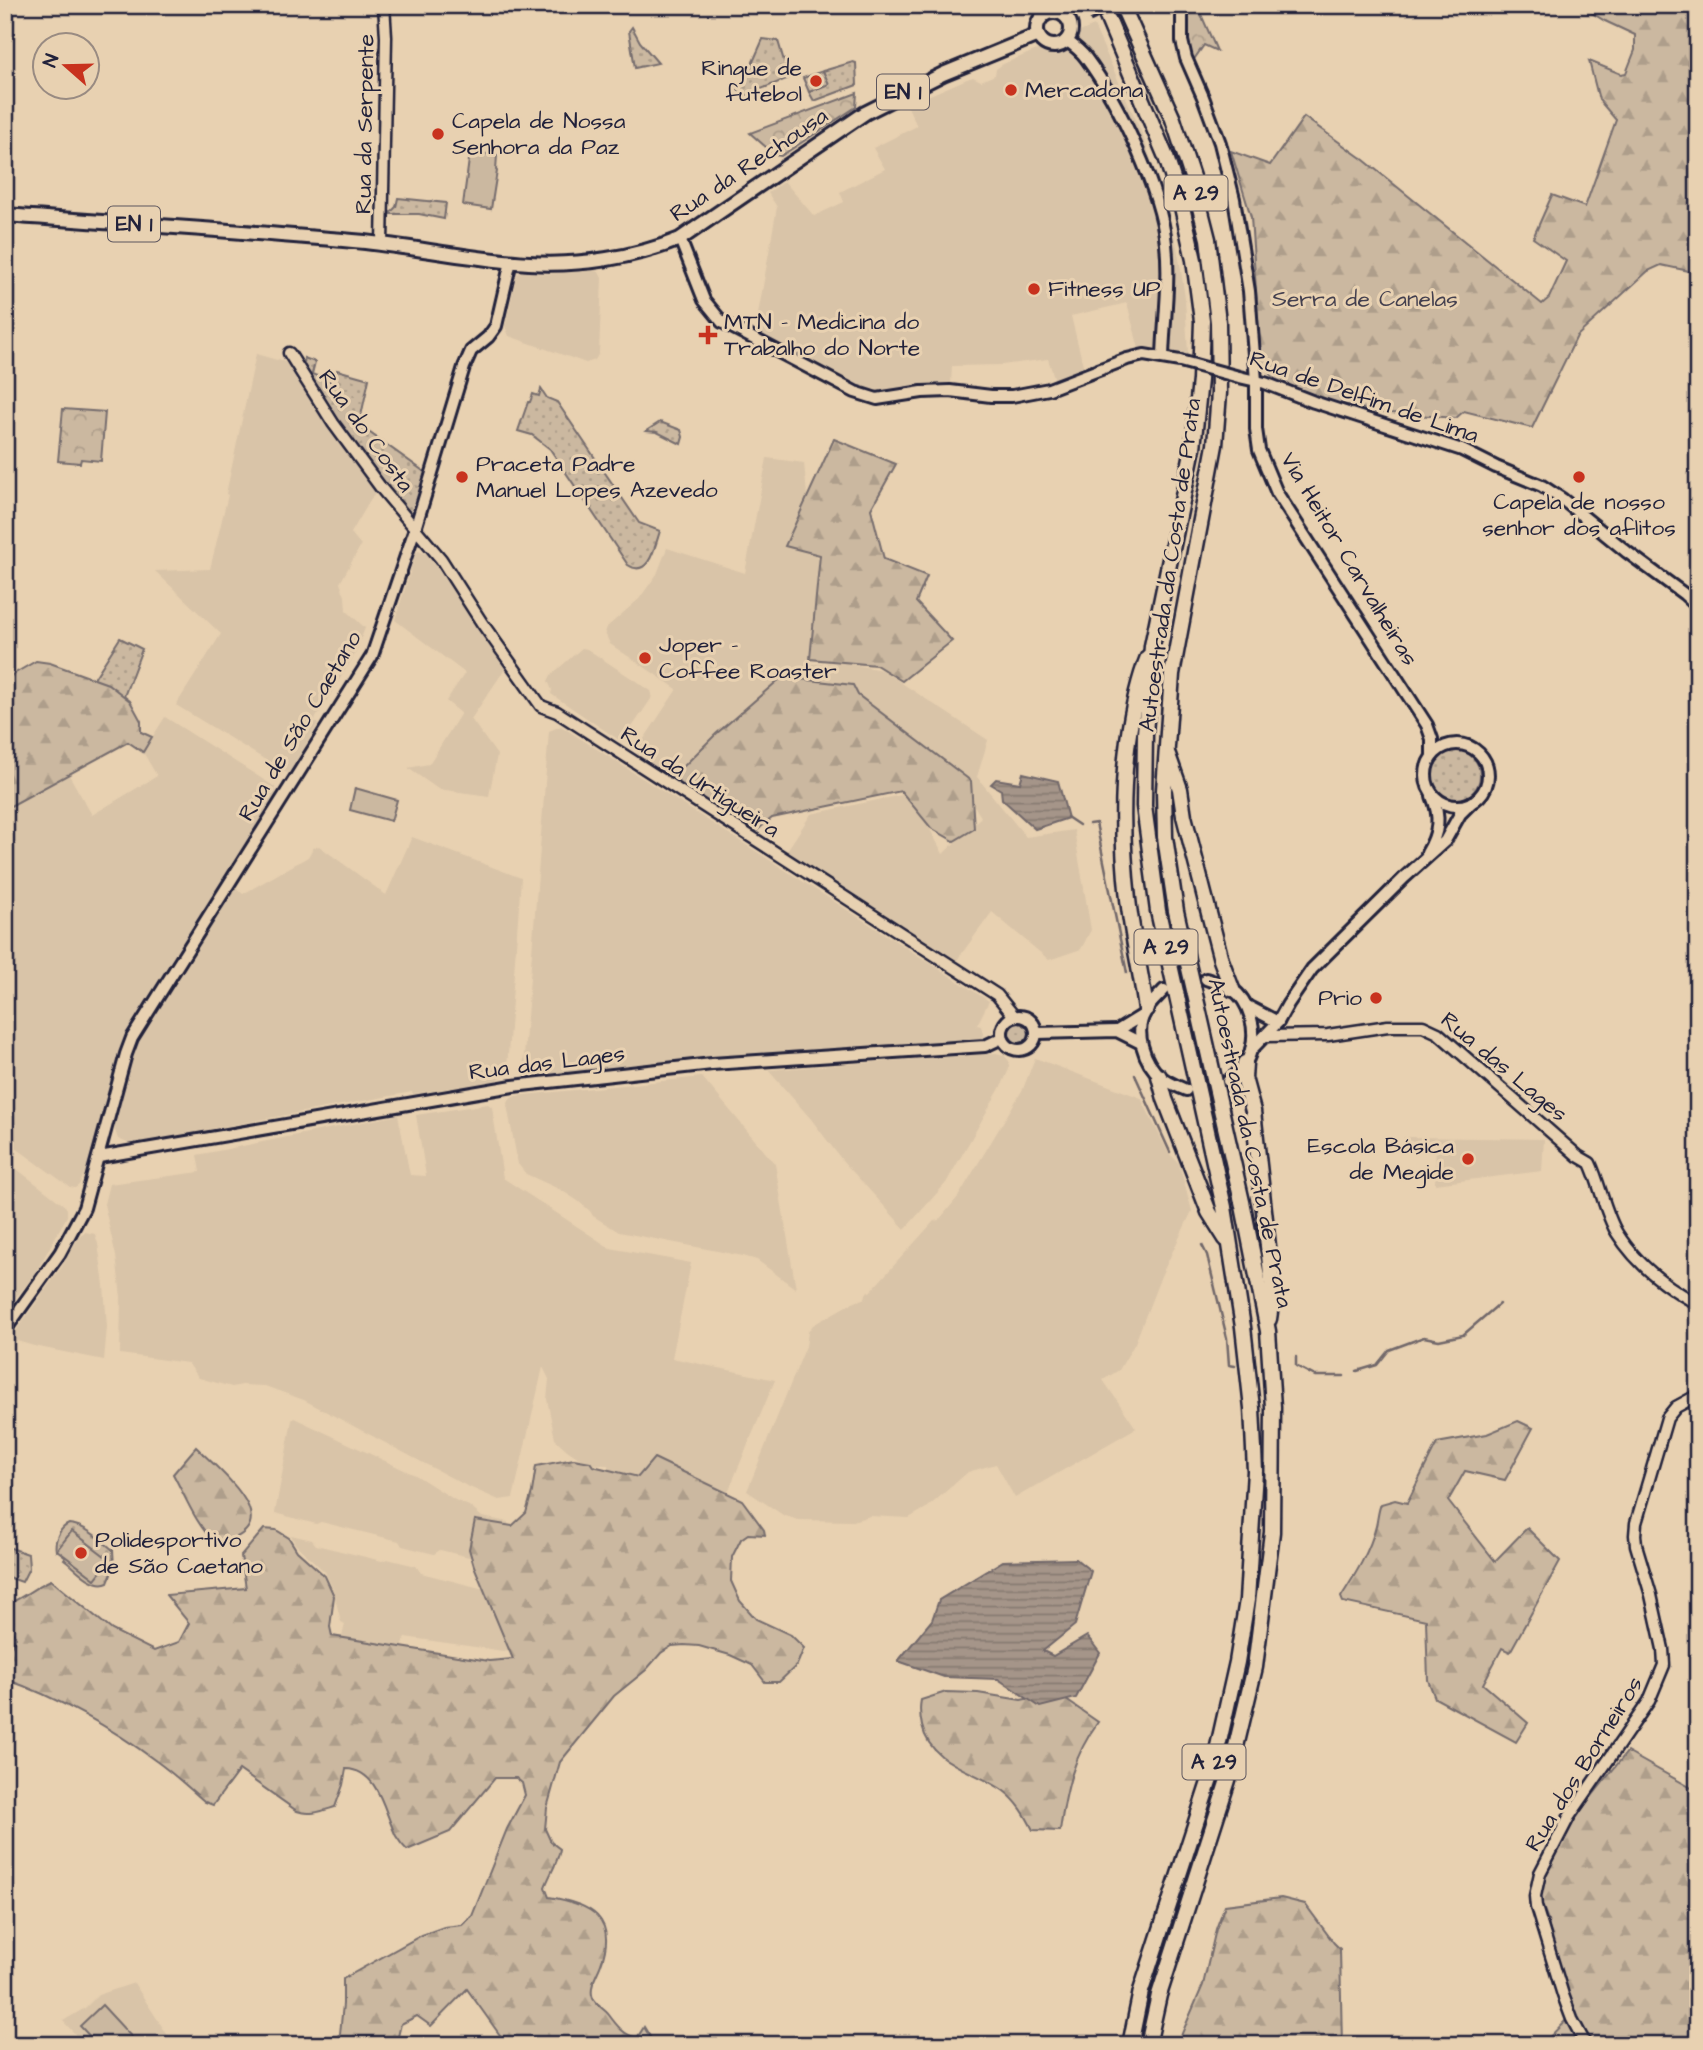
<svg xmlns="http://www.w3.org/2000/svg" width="1703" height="2050" viewBox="0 0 1703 2050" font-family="'Architects Daughter',sans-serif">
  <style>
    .built { fill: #d9c4a8 }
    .grass { fill: url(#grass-dots); stroke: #766d6e; stroke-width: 2 }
    .forest { fill: url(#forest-firs); stroke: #766d6e; stroke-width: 2 }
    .park { fill: url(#park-crowns); stroke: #766d6e; stroke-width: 2 }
    .pitch { fill: #cbb8a0; stroke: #766d6e; stroke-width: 2 }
    .water { fill: url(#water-rules); stroke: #71676a; stroke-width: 2 }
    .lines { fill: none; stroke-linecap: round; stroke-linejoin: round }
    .stream { stroke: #71676a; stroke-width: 2.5 }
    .tertiary-casing { stroke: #22223b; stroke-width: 15 }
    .secondary-casing { stroke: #22223b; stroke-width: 16 }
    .primary-casing { stroke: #22223b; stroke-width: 18 }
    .motorway-casing { stroke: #22223b; stroke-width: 19 }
    .tertiary { stroke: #e8d1b1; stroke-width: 10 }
    .secondary { stroke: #e8d1b1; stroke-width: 10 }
    .primary { stroke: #e8d1b1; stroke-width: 12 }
    .motorway { stroke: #e8d1b1; stroke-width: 14 }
    .secondary-bridge-casing { stroke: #22223b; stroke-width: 16; stroke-linecap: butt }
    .primary-bridge-casing { stroke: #22223b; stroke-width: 18; stroke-linecap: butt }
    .secondary-bridge { stroke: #e8d1b1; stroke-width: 10 }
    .primary-bridge { stroke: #e8d1b1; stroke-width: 12 }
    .poi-dot { fill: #c8321e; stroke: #e8d1b1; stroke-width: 2.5 }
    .labels { text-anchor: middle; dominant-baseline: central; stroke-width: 6; stroke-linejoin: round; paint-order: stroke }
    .shield { fill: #e8d1b1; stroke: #5d565e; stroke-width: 2 }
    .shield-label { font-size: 21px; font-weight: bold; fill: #22223b }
    .poi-label { font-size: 23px; fill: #22223b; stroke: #e8d1b1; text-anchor: start }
    .street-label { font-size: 23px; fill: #22223b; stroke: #e8d1b1 }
    .park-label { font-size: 23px; fill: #44404f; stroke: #e8d1b1 }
  </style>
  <defs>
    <pattern id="grass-dots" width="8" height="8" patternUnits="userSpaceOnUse" patternTransform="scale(1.75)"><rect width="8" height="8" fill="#cbb8a0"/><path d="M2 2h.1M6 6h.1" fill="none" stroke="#ae9e8b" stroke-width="1.8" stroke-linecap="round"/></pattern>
    <pattern id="forest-firs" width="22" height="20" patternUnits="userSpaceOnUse" patternTransform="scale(1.75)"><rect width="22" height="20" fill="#cbb8a0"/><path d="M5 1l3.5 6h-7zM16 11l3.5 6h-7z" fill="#ae9e8b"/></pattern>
    <pattern id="park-crowns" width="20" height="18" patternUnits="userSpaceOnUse" patternTransform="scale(1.75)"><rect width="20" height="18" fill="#cbb8a0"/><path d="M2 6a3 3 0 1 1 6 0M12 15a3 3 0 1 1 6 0" fill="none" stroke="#ae9e8b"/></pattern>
    <pattern id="water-rules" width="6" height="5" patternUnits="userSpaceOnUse" patternTransform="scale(1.75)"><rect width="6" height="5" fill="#a59589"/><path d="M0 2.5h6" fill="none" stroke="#867971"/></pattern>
  </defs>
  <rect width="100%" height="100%" fill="#e8d1b1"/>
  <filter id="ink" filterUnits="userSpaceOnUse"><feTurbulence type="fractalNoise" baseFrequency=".0143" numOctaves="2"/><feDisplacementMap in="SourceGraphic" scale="14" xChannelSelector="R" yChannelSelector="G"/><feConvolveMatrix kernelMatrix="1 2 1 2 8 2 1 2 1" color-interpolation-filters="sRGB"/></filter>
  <g filter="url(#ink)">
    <g class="built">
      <polygon points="1094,26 1143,136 1161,189 1176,242 1181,270 1185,298 1188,354 1139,349 1127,303 1071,316 1084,369 1055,380 1048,359 1002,365 952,366 951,384 895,391 870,389 854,385 754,337 777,207 768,193 784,181 814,216 844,202 840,192 885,169 873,148 917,126 907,105 967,79 973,77 981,81 995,75 996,69 1003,64"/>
      <polygon points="593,269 599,272 602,278 599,353 595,360 586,363 509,336 505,326 517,274 524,271 542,274 562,273"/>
      <polygon points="256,354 277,360 279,359 290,365 377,489 351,533 361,545 340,583 345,596 346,610 365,628 355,654 314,721 318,724 290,771 287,773 176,705 221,634 155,571 210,569 228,495 226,494"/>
      <polygon points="767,458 804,463 812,549 824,568 808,664 846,663 882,670 988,740 977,777 1026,837 1074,830 1091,930 1081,949 1049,960 992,912 957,960 786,852 811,814 911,793 943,854 981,817 961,784 818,683 784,676 671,776 639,756 636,751 677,689 610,644 605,633 607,627 639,599 657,574 667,548 745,573"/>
      <polygon points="418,551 428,554 505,669 471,719 497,755 489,796 438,789 408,768 429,764 461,713 446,701 465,673 395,620 416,553"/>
      <polygon points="582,648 587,649 651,691 652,694 651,699 622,742 551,694 552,690 548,681 551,675"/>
      <polygon points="165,717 275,787 276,795 128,1030 119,1050 88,1166 79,1185 75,1188 70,1187 5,1140 5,809 69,775 92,815 157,776 143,752"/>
      <polygon points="561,726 989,1001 977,1025 981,1026 984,1038 970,1043 708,1058 533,1079 525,1075 523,1069 549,731"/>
      <polygon points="412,837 521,878 507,1068 503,1076 496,1081 413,1094 412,1092 130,1144 118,1139 114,1127 131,1055 136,1043 235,887 243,894 308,857 313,848 319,846 386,895"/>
      <polygon points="996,1053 1004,1055 1009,1061 1009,1069 1003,1083 946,1183 905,1229 842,1160 811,1119 768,1070"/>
      <polygon points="1035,1058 1141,1098 1168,1152 1179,1163 1192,1211 1161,1276 1135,1343 1119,1370 1103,1380 1136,1428 1015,1498 996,1464 968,1472 928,1507 909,1518 870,1516 853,1521 798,1520 783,1515 747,1491 806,1346 808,1332 813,1325 848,1305 865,1298 866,1294 868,1291 870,1292 934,1221 939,1220 958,1197 1023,1089"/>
      <polygon points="702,1077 775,1164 796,1289 757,1260 743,1256 619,1232 593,1216 590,1211 578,1201 561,1190 526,1174 518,1164 507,1105 510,1099 515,1096"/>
      <polygon points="488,1104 492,1107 503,1178 610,1248 691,1263 672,1358 775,1380 728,1492 687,1488 614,1495 608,1465 588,1464 567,1450 555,1439 547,1399 549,1379 543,1367 513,1498 499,1500 467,1486 304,1400 265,1386 242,1385 232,1387 199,1378 188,1363 120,1354 121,1297 116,1256 104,1204 109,1184 200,1172 197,1155 398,1115 410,1175 426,1176 416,1115"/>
      <polygon points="1404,1137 1544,1139 1542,1171 1435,1184 1436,1141 1404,1141"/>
      <polygon points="5,1160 65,1206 67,1209 67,1216 34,1276 5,1310"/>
      <polygon points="85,1232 95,1234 98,1244 104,1285 107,1327 104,1360 34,1346 10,1339 61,1268 80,1235"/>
      <polygon points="294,1418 417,1476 455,1500 469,1506 482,1517 508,1522 508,1582 485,1590 510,1652 405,1637 403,1646 342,1637 345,1624 341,1622 333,1589 325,1572 295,1544 291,1535 312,1540 316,1545 382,1561 387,1559 416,1566 421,1573 484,1589 473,1558 440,1550 434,1554 402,1546 399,1541 321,1522 316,1524 275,1513 292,1420"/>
      <polygon points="134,1983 174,2045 85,2045 63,2021 85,2008 98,1995"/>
    </g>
    <g class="grass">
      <polygon points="632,27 640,42 658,63 635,68 629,31"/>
      <polygon points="763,39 778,41 789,78 746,95 738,90 749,71"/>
      <polygon points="853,62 856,63 857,85 814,101 809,92 828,84 823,71"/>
      <polygon points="398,198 446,203 444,219 419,214 389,214 396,207"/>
      <polygon points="304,358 315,362 312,374 333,383 337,370 369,379 359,425 426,473 412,518 335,418 304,365"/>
      <path d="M 541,389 L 547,398 L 557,402 L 639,523 L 660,531 C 655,546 649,579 628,565 L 550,449 L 532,435 L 518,431 L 528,402 L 530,402 L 533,394 L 539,396 Z"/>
      <polygon points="660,422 681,430 683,437 681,444 657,432 646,431"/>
      <polygon points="120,638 142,649 123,699 92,682"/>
      <circle cx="1455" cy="775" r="25"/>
      <circle cx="1018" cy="1034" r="11"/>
      <path d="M 69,1524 C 85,1525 101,1540 113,1550 L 114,1567 L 108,1582 C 93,1589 76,1568 64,1559 L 66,1556 L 58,1550 L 56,1551 C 54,1541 59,1528 69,1524 Z"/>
      <polygon points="5,1546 28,1554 29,1568 22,1582 5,1576"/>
    </g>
    <g class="forest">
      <polygon points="1579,5 1698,5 1698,273 1661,265 1648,271 1577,336 1532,428 1464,411 1456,418 1377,412 1344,404 1338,406 1276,381 1261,363 1251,217 1231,151 1270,165 1304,117 1364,160 1542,304 1549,298 1566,261 1533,238 1552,195 1585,207 1616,120 1599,100 1589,61 1621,74 1626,73 1635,50 1635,35 1605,21"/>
      <polygon points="834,439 896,464 871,509 884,559 927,576 916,602 952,641 902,681 876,665 810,659 820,555 785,546"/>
      <polygon points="36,661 50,663 108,684 130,701 141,721 141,732 152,737 143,752 128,742 5,809 5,679"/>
      <polygon points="782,677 853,685 858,695 971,781 974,829 954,841 931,828 901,791 772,818 755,832 671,779 716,734"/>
      <path d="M 1518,1421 L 1533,1428 L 1505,1480 L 1465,1471 L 1448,1501 L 1495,1561 L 1527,1528 L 1560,1561 L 1510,1652 L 1502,1648 L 1483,1684 L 1528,1723 L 1516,1742 L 1435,1698 L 1428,1680 L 1426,1620 L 1343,1602 L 1341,1597 C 1355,1575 1370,1551 1376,1526 C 1378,1518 1378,1511 1381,1504 L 1395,1500 L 1407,1503 L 1437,1443 L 1487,1434 Z"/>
      <path d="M 196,1447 C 224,1475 292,1528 216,1544 C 196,1525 186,1498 173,1474 Z"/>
      <path d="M 654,1458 L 742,1500 L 764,1530 L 765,1535 L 748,1534 L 741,1539 L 732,1557 L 731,1581 L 740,1601 L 756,1619 L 791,1635 L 804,1648 L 797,1665 L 779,1682 L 765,1682 L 752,1665 L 730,1655 L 699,1646 L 684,1645 L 672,1646 L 661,1653 L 646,1670 L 614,1696 L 560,1762 L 547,1808 L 545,1829 L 551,1842 L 560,1849 C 558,1862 550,1874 545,1887 L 549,1897 C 591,1904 618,1918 601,1964 C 598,1973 590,1984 592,1995 C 593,2004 604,2008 609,2015 C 617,2026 624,2035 637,2038 L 644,2027 L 655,2045 L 512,2045 L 510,2041 L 502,2038 L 467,1989 L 431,2026 L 417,2016 L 401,2024 L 396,2045 L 322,2045 L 328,2044 L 340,2034 L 343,2004 L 343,1979 L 422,1935 L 444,1927 L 462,1925 L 472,1916 L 507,1829 L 525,1795 L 522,1783 L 516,1778 L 495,1778 L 450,1832 L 407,1850 C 403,1846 399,1841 396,1836 C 384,1812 379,1770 346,1769 L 343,1785 L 335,1807 C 322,1811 310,1816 297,1811 L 239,1770 L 213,1805 L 205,1802 C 189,1788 173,1773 156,1761 C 112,1728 57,1697 5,1679 L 5,1657 L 16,1637 L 5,1622 L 5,1605 C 22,1599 34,1587 51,1580 L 112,1630 L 154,1651 L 179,1642 L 189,1623 L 166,1595 L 246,1588 L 241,1556 L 264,1529 L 276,1530 L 289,1538 L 297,1551 L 325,1576 L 334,1596 L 330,1627 L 332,1636 L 489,1661 L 513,1659 L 474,1566 L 469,1549 L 475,1520 L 512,1526 L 526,1513 L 532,1492 L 536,1466 L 574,1459 L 590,1462 L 593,1466 L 638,1477 Z"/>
      <path d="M 946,1692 L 978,1693 L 1021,1700 L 1056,1693 L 1098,1722 C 1073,1756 1066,1790 1060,1831 L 1033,1830 C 1025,1814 1018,1802 1004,1791 C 975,1770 931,1765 922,1726 C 920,1717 919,1710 921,1700 Z"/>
      <polygon points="1627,1752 1695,1790 1693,1811 1698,1816 1698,2045 1542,2045 1571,2015 1551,1941 1548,1920 1540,1899 1545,1873 1562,1834"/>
      <polygon points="1281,1898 1305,1904 1334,1943 1340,1949 1342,2045 1177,2045 1203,1985 1216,1929 1225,1905"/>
    </g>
    <g class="park">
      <polygon points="1184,5 1197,5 1217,51 1204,45 1190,65 1184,24"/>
      <polygon points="857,93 856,107 781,156 775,155 750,133"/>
      <polygon points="63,409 105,412 101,461 81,459 80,463 58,461"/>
    </g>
    <g class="pitch">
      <polygon points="823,71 829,84 809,92 803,78"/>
      <polygon points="470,152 497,155 496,170 497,171 491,209 463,205"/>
      <polygon points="355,788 397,800 391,821 350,810"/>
      <polygon points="72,1531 110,1560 95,1579 57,1550"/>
      <polygon points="102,2005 139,2045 98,2045 80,2026"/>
    </g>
    <g class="water">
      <polygon points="1023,773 1058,781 1068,818 1035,829 1002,799 1001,790 991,784 996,779 1020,783"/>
      <polygon points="1076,1559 1091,1571 1075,1625 1043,1651 1053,1656 1087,1636 1100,1653 1076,1698 1040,1707 998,1679 944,1677 898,1661 932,1620 939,1600 1003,1561"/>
    </g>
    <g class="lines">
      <g class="stream">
        <polyline points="1067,817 1079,825"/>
        <polyline points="1089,824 1096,823 1127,973"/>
        <polyline points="1135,1075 1170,1152"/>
        <polyline points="1202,1245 1207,1255 1227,1338 1229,1365 1235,1366"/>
        <polyline points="1296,1357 1296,1366 1315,1376 1344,1376"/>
        <polyline points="1357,1371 1377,1365 1389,1350 1424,1337 1439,1340 1463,1335 1499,1304"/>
      </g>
      <defs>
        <g id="tertiary">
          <polyline points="382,244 386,37 384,5"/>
          <polyline points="289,353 333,423 381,488 441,559 482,623 541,706 557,712 997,995 1014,1016"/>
          <path d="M 1267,1036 L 1328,1035 L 1388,1026 L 1423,1026 L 1438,1033 L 1578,1156 L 1590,1163 C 1600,1184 1605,1213 1617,1233 C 1637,1265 1666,1287 1698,1304"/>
          <polyline points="1586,2045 1572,2019 1563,1995 1536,1907 1535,1896 1540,1873 1569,1817 1649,1701 1664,1665 1663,1649 1651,1595 1636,1545 1635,1535 1636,1523 1667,1418 1676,1407 1698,1395"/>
        </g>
        <g id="secondary">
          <polyline points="1182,5 1182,41 1186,58 1203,97 1220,143 1234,199 1249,291 1256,381 1256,429 1259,450 1277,493 1427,725 1432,739 1432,756"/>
          <path d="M 1066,40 C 1073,45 1081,51 1086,58 C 1118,101 1161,191 1166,244 C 1170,281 1164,320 1163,357"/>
          <polyline points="680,239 704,300 722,322 855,392 877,399 922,392 950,391 991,396 1012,396 1049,389 1127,359 1144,355 1180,361"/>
          <polyline points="1239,377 1265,383 1314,402 1462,450 1496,467 1542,486 1562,499 1627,552 1684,594 1698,607"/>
          <circle cx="1457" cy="775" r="31"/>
          <path d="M 1427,853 C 1439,833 1441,817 1432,796"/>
          <path d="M 1206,979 C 1214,982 1225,984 1232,989 C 1250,1001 1257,1030 1251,1050 C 1248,1063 1238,1074 1228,1081"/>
          <path d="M 1164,990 C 1158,997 1150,1003 1146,1011 C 1133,1031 1144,1063 1161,1077 C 1168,1083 1177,1086 1186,1090"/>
          <polyline points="1247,1006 1278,1022"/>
          <circle cx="1019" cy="1033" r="17"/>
          <polyline points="1117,1031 1143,1015"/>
          <polyline points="1037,1033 1117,1031 1141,1043"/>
          <polyline points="1251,1050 1278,1022 1288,1004 1312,969 1405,877 1445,841 1460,814 1472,802"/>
          <polyline points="99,1157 513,1086 712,1064 985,1046 1002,1038"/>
          <polyline points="5,1330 60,1253 84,1208 126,1054 132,1038 372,656 415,529 464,367 471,351 488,337 496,326 511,261"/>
        </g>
        <g id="primary">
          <circle cx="1054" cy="29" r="17"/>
          <path d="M 5,215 C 125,224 246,231 365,242 C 420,248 474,260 529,263 C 578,266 634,258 680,239 L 865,113 L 943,74 L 1038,35"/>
        </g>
        <g id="motorway">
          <polyline points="1102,5 1166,157 1182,207 1194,260 1202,321 1200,380 1193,448 1152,646 1145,733 1144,806 1158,911 1224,1207 1243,1327 1252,1408 1255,1471 1247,1600 1237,1662 1212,1773 1141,1991 1130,2045"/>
          <polyline points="1122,5 1173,119 1193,180 1208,239 1218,322 1219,393 1215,445 1172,674 1164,790 1165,837 1176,911 1243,1206 1268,1331 1273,1407 1272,1532 1255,1667 1228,1780 1159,1995 1148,2045"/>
          <polyline points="1168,755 1180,789 1184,816 1221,960 1232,989"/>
          <path d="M 1146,1009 C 1141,973 1132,936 1128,899 C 1122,845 1121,793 1128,740 C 1132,711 1137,684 1148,657"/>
          <polyline points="1245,1063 1244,1078 1253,1111 1273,1291 1269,1319"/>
          <polyline points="1159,1076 1165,1099 1209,1212 1226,1239"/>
        </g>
      </defs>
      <use href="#tertiary" class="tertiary-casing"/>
      <use href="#secondary" class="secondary-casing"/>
      <use href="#primary" class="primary-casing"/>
      <use href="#motorway" class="motorway-casing"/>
      <use href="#tertiary" class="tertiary"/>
      <use href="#secondary" class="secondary"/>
      <use href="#primary" class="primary"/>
      <use href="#motorway" class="motorway"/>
      <defs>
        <polyline id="secondary-bridge" points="1180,361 1239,377"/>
        <polyline id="primary-bridge" points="1087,14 1106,5"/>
      </defs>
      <use href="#secondary-bridge" class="secondary-bridge-casing"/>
      <use href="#primary-bridge" class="primary-bridge-casing"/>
      <use href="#secondary-bridge" class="secondary-bridge"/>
      <use href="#primary-bridge" class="primary-bridge"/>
    </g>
  </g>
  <g class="poi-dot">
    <circle cx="816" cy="81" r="7"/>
    <circle cx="1011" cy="90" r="7"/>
    <circle cx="438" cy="134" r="7"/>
    <circle cx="1034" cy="289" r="7"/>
    <path d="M704.5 324.5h7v7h7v7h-7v7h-7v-7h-7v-7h7z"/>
    <circle cx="462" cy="477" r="7"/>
    <circle cx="1579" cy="477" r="7"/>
    <circle cx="645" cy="658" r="7"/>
    <circle cx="1376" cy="998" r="7"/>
    <circle cx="1468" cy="1159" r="7"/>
    <circle cx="81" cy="1553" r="7"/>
  </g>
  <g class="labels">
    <g class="shield">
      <rect x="877" y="74.5" width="52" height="35" rx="5"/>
      <rect x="1164.5" y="175.5" width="63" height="35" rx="5"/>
      <rect x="108" y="206.5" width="52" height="35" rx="5"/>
      <rect x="1134.5" y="929.5" width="63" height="35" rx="5"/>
      <rect x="1182.5" y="1744.5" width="63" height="35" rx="5"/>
    </g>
    <g class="shield-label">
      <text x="903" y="92">EN 1</text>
      <text x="1196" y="193">A 29</text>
      <text x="134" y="224">EN 1</text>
      <text x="1166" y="947">A 29</text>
      <text x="1214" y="1762">A 29</text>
    </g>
    <g class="poi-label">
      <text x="802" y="68" text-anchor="end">Ringue de<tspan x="802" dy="26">futebol</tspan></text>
      <text x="1025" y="90">Mercadona</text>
      <text x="452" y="121">Capela de Nossa<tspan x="452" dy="26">Senhora da Paz</tspan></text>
      <text x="1048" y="289">Fitness UP</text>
      <text x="724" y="322">MTN - Medicina do<tspan x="724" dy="26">Trabalho do Norte</tspan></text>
      <text x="476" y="464">Praceta Padre<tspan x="476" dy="26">Manuel Lopes Azevedo</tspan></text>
      <text x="1579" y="502" text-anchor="middle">Capela de nosso<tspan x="1579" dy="26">senhor dos aflitos</tspan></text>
      <text x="659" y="645">Joper -<tspan x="659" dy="26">Coffee Roaster</tspan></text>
      <text x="1362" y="998" text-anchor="end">Prio</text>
      <text x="1454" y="1146" text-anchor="end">Escola Básica<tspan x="1454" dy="26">de Megide</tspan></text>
      <text x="95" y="1540">Polidesportivo<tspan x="95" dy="26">de São Caetano</tspan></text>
    </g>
    <g class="street-label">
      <text transform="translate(365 124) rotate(-89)">Rua da Serpente</text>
      <text transform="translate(749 165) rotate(-34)">Rua da Rechousa</text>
      <text transform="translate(1364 397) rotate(19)">Rua de Delfim de Lima</text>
      <text transform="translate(366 431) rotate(54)">Rua do Costa</text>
      <text transform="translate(1349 559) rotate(59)">Via Heitor Carvalheiras</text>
      <text transform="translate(1170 565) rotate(-82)">Autoestrada da Costa de Prata</text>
      <text transform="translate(300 726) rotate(-59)">Rua de São Caetano</text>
      <text transform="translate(700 782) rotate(33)">Rua da Urtigueira</text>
      <text transform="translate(547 1063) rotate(-7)">Rua das Lages</text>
      <text transform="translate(1504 1067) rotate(40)">Rua das Lages</text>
      <text transform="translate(1250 1143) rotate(78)">Autoestrada da Costa de Prata</text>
      <text transform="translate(1584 1764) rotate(-58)">Rua dos Borneiros</text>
    </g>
    <g class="park-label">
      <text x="1365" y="299">Serra de Canelas</text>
    </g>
  </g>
  <rect width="1703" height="2050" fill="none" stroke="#e8d1b1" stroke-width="28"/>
  <rect x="14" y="14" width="1675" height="2022" fill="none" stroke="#22223b" stroke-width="2.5" filter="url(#ink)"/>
  <g transform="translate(66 66) rotate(290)"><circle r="33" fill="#e8d1b1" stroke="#998b82" stroke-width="2"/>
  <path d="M0-5L12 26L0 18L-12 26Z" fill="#c8321e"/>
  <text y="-10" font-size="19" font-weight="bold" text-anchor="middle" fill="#22223b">N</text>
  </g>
</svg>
